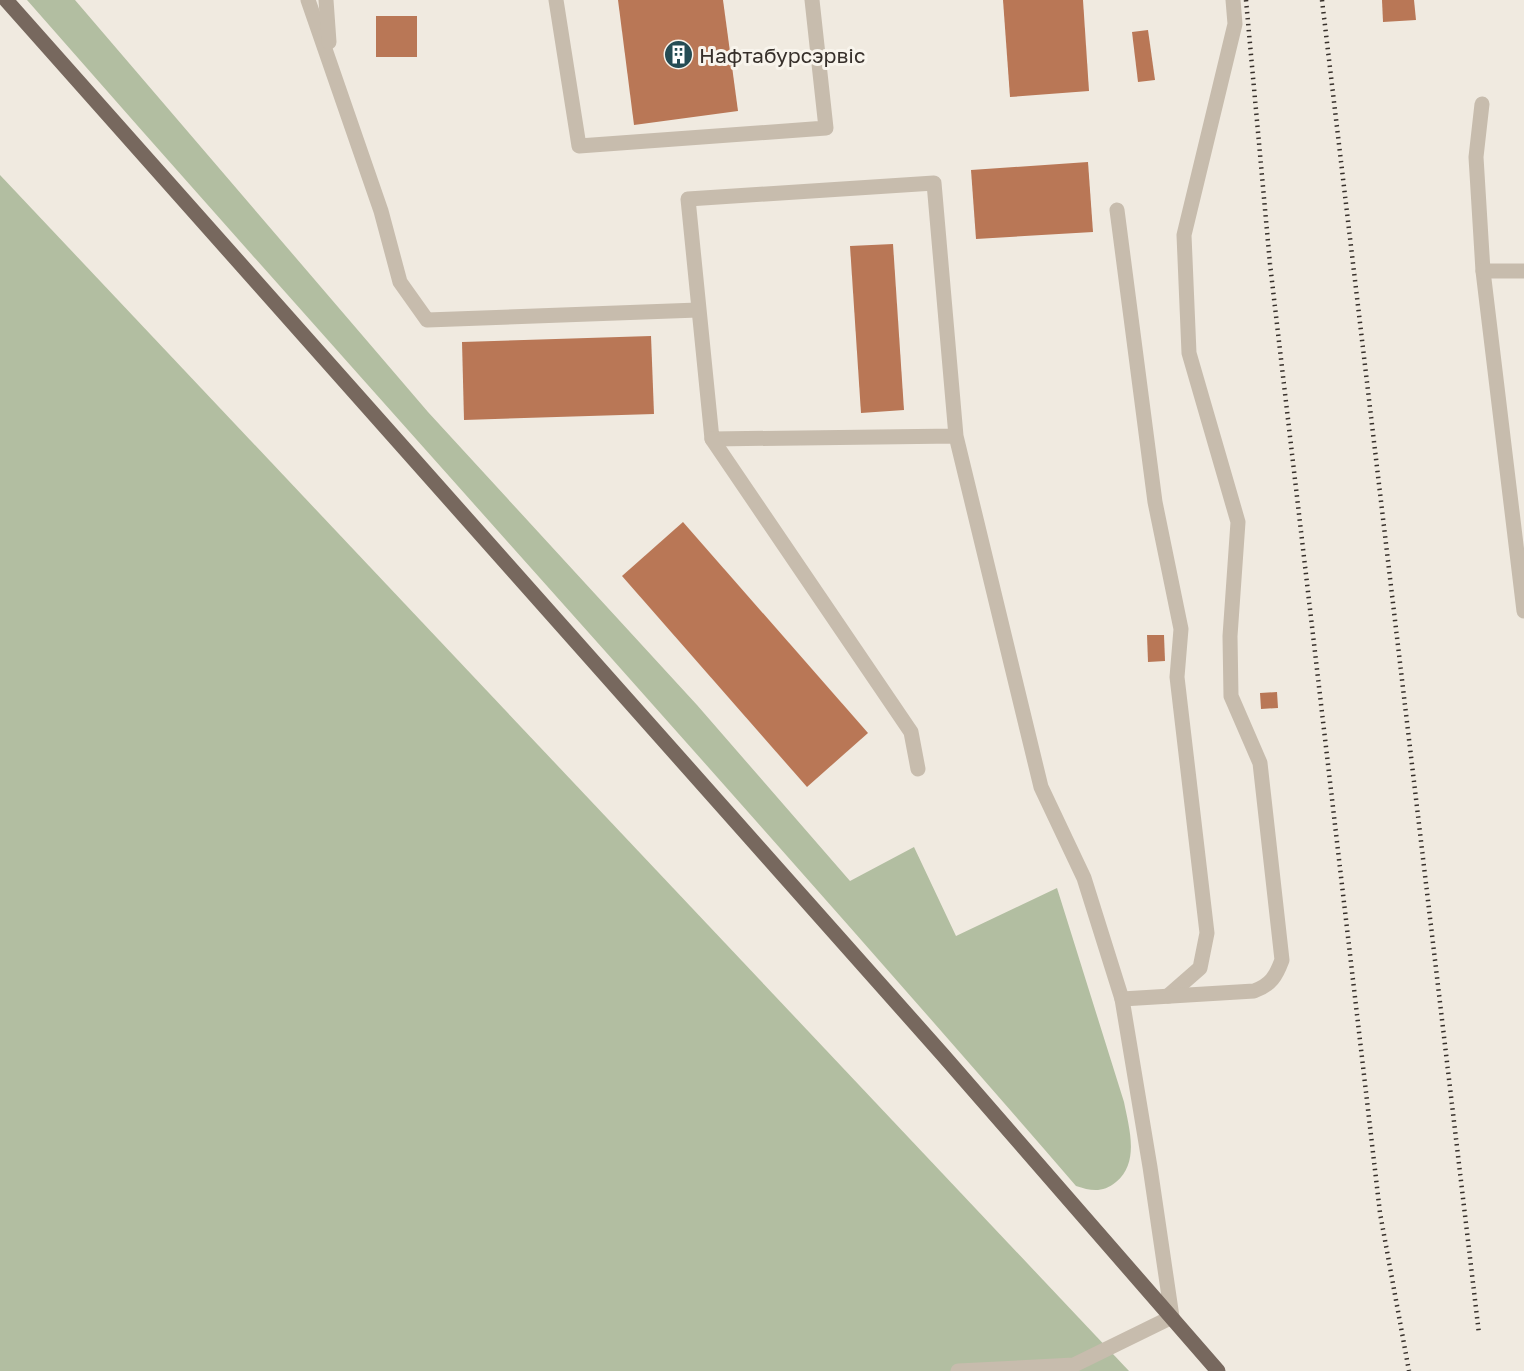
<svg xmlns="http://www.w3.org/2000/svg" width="1524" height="1371" viewBox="0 0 1524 1371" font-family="'Golos Text',sans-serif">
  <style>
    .green { fill: #b2bea1 }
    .building { fill: #b97756 }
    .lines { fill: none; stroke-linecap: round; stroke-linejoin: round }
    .service { stroke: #c7bcad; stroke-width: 15 }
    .tertiary { stroke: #c7bcad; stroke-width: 15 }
    .primary { stroke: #77685e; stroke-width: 15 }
    .rail { stroke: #37302b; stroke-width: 4.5; stroke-dasharray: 1.5 4.5; stroke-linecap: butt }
    .labels { text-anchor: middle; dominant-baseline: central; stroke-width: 6; stroke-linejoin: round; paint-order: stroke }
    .poi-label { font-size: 21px; fill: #37302b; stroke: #f8f4ec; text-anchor: start }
  </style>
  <rect width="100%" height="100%" fill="#f0eae0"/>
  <g class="green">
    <path d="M 27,0 L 75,0 L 428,412 L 697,705 L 850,881 L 914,847 L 956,936 L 1057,888 L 1124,1102 C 1129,1128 1140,1162 1116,1182 C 1103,1193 1091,1191 1076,1186 C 731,787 375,397 27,0 Z"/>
    <polygon points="0,175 1129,1371 0,1371"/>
  </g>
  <g class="building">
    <polygon points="618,0 723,0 738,111 634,125"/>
    <polygon points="1003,0 1083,0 1089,91 1010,97"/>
    <polygon points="1382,0 1414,0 1416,20 1383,22"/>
    <rect x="376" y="16" width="41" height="41"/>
    <polygon points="1148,30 1155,80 1138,82 1132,32"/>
    <polygon points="1088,162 1093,232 976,239 971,170"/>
    <polygon points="893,244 904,410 861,413 850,246"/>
    <polygon points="651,336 654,414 464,420 462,342"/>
    <polygon points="683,522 868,733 807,787 622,576"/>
    <polygon points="1147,635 1164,635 1165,661 1148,662"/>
    <polygon points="1277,692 1278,708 1261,709 1260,693"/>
  </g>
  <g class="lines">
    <g class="service">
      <polyline points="308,0 381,211 400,282 427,320 698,310"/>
      <polyline points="326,0 329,42"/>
      <polyline points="556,0 579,146 826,128 812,0"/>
      <polyline points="1482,104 1476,157 1483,271 1524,611"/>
      <polyline points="1117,210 1155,502 1181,629 1177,677 1207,933 1200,968 1168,996"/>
      <polyline points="1483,271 1524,271"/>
      <polyline points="956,436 712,439 688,199 934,183 956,436 1041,787 1084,878 1122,999"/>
      <polyline points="712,439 911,732 918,769"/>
      <path d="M 1172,1317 L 1150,1167 L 1122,999 L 1254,991 C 1271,985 1276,976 1282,960 L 1260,763 L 1231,696 L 1230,636 L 1238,522 L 1189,353 L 1184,235 L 1235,24 L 1233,0"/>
    </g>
    <polyline class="tertiary" points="958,1371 1074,1365 1172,1317"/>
    <polyline class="primary" points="6,0 943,1055 1218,1371"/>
    <g class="rail">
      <polyline points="1246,0 1270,264 1380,1213 1409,1371"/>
      <polyline points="1322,0 1479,1334"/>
    </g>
  </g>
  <defs>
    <symbol id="building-disc" viewBox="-11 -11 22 22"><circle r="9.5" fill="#254c54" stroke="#f8f4ec"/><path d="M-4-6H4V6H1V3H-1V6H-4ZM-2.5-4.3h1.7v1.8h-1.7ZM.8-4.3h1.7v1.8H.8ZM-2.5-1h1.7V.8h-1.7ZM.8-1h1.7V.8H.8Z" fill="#fff"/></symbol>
  </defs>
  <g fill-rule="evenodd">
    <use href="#building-disc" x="662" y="38" width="33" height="33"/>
  </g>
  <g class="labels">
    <g class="poi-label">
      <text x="699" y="55">Нафтабурсэрвіс</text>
    </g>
  </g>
</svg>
